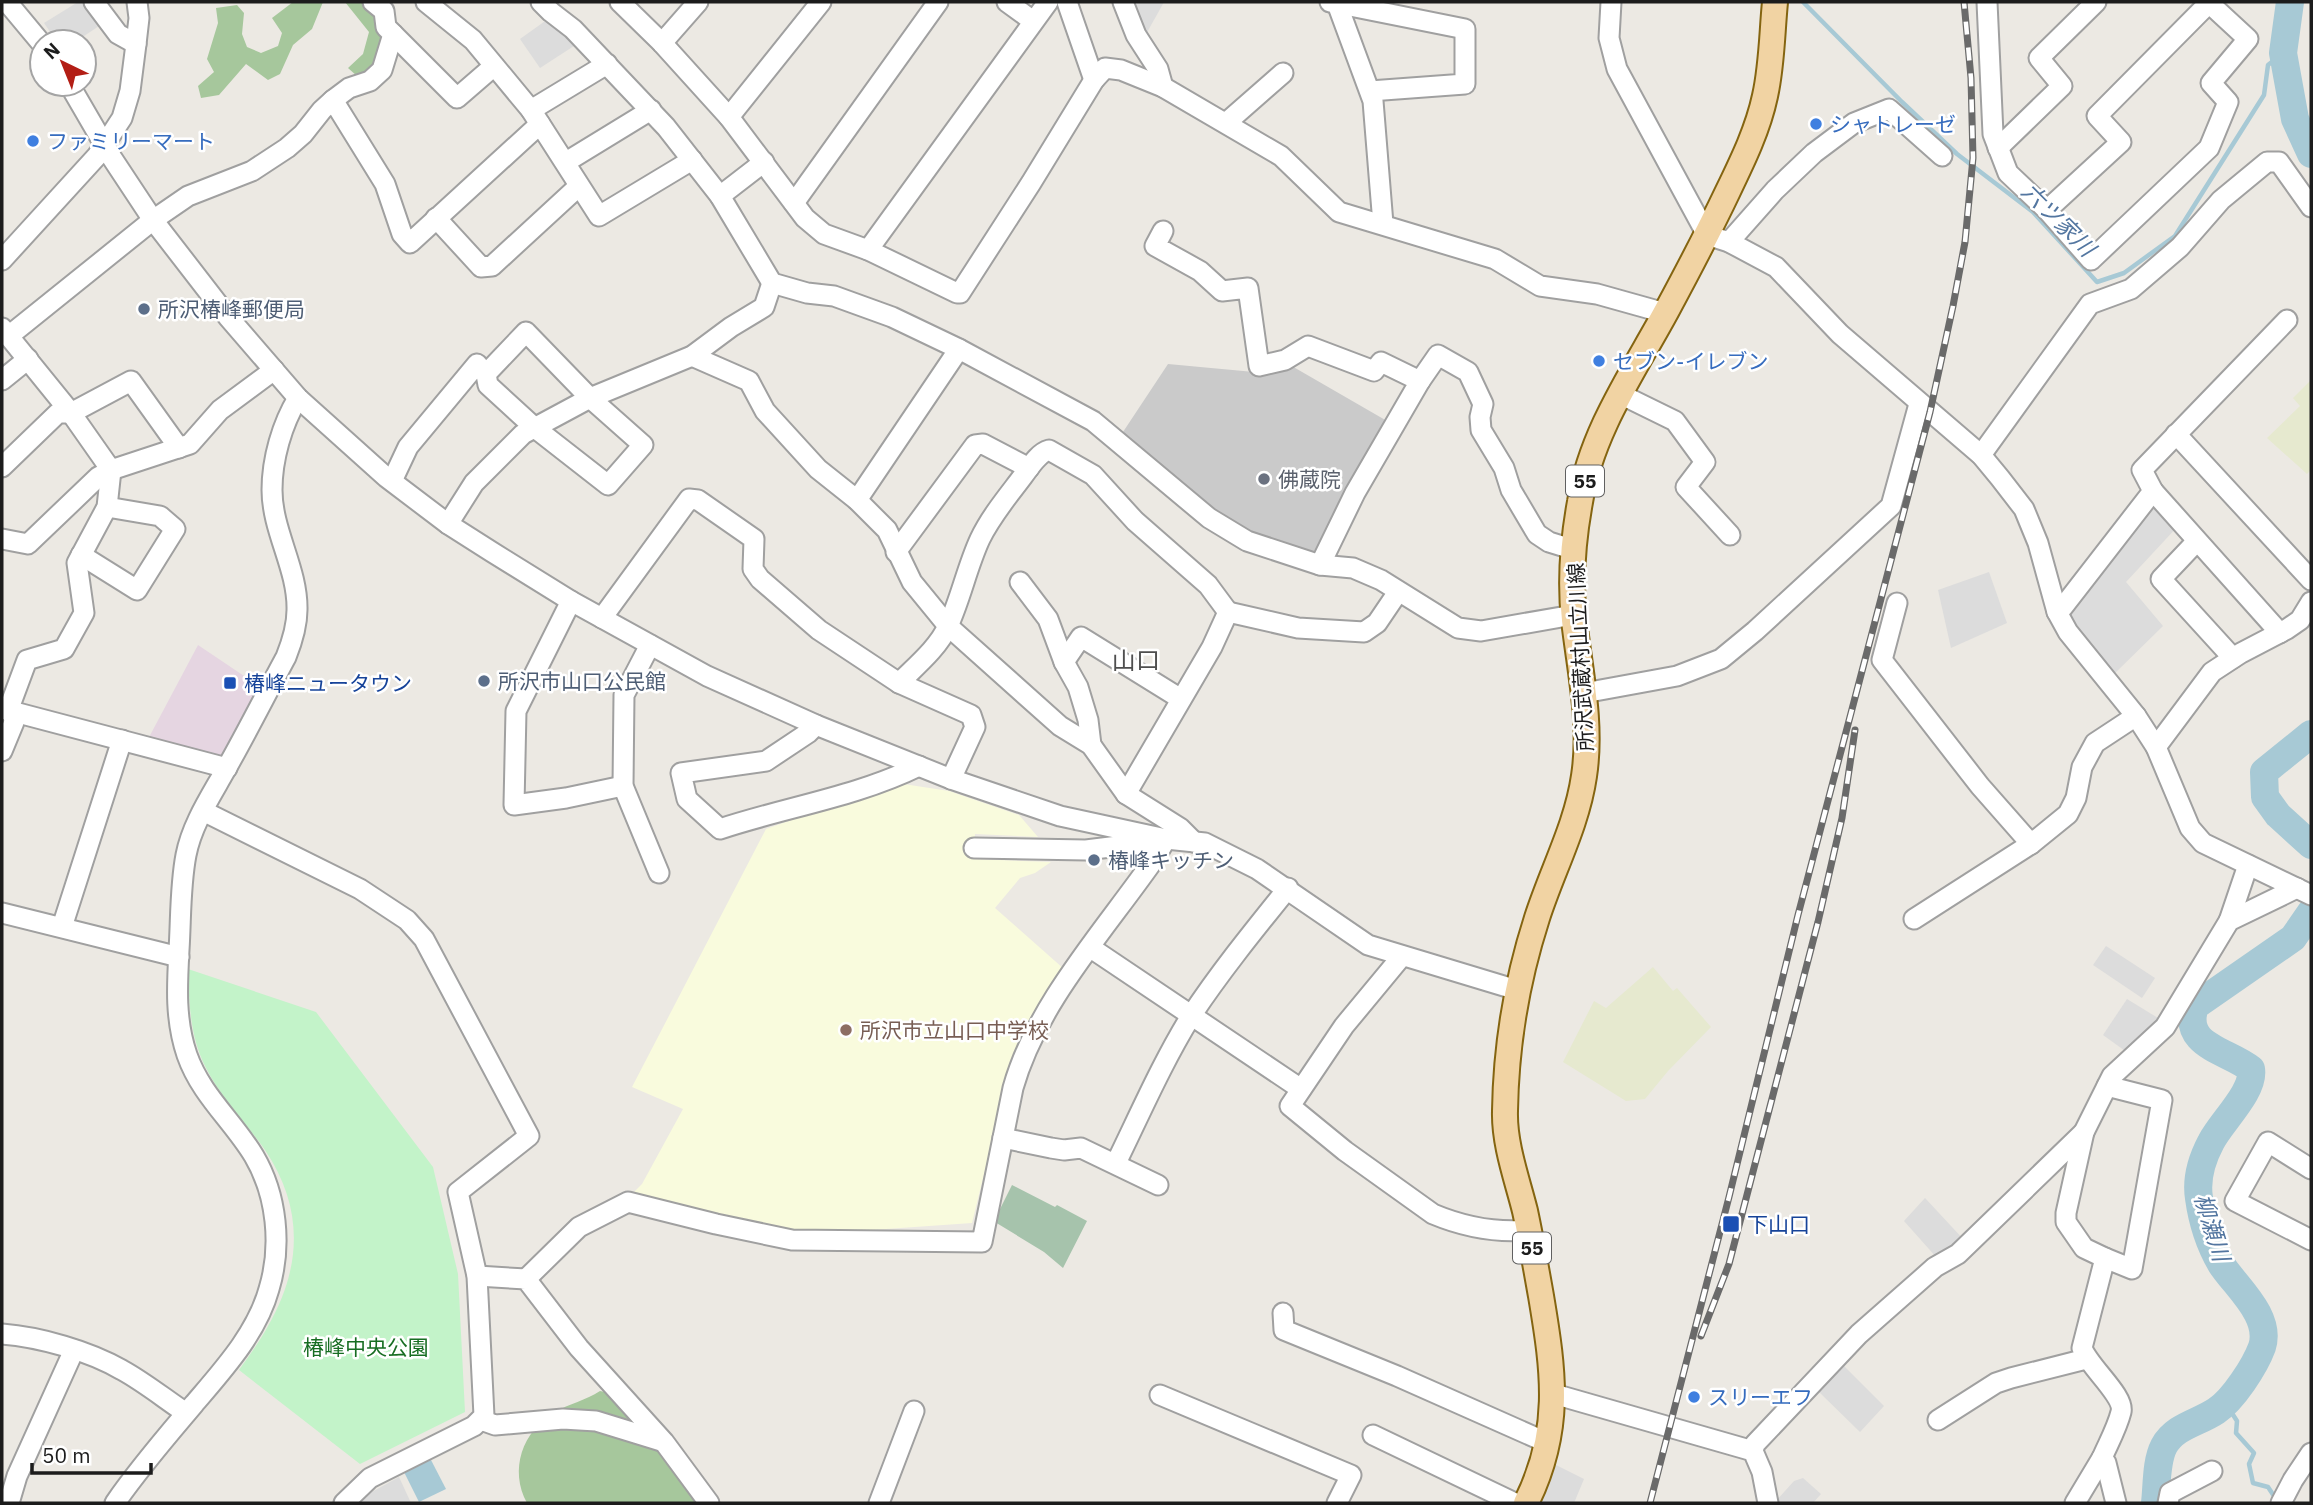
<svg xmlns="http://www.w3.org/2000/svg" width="2313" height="1505" viewBox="0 0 2313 1505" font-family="'IBM Plex Sans','Noto Sans JP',sans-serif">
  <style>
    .industrial { fill: #e5d5e1 }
    .education { fill: #f9fbdd }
    .religious { fill: #cacaca }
    .farmland { fill: #e6e9cf }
    .forest { fill: #a6c79c }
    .cemetery { fill: #a6c3ac }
    .park { fill: #c3f3c9 }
    .parking { fill: #dcdcdc }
    .water { fill: #a7c9d5 }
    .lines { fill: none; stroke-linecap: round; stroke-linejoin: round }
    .stream { stroke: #a7c9d5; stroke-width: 4.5 }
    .river { stroke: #a7c9d5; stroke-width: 28 }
    .minor-casing { stroke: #a0a0a0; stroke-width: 23 }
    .major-casing { stroke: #846410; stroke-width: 28 }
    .minor { stroke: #fff; stroke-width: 19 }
    .major { stroke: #f1d3a3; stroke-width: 24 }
    .rail-casing { stroke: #6a6a6a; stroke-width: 7 }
    .rail { stroke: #fff; stroke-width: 4.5; stroke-dasharray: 13; stroke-linecap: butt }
    .shop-dot { fill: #3f7fe0; stroke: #fff; stroke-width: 2.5 }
    .service-dot { fill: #5c6f8a; stroke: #fff; stroke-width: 2.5 }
    .worship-dot { fill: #6b7280; stroke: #fff; stroke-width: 2.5 }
    .transit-dot { fill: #1a4fb4; stroke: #fff; stroke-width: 2.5 }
    .education-dot { fill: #8d6e63; stroke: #fff; stroke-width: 2.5 }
    .labels { text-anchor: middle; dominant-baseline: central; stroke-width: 5; stroke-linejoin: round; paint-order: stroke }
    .shield { fill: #fff; stroke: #606060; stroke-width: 2 }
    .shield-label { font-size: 19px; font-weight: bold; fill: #1c1c1c }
    .shop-label { font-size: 21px; fill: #366cbe; stroke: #fff; text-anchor: start }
    .service-label { font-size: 21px; fill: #4e5e75; stroke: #fff; text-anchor: start }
    .worship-label { font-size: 21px; fill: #5b616d; stroke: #fff; text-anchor: start }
    .street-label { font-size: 21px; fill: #1c1c1c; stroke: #fff }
    .transit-label { font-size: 21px; fill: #164399; stroke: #fff; text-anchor: start }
    .education-label { font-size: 21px; fill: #785e54; stroke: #fff; text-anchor: start }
    .park-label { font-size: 21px; fill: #176d22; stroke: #fff }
    .water-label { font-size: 23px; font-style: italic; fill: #5376a0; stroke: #fff }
    .quarter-label { font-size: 24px; fill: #4f4f4f; stroke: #fff }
  </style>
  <rect width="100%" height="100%" fill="#ece9e3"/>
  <polygon class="industrial" points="198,645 259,686 219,763 147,741"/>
  <polygon class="education" points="897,783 949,791 1019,815 1038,837 975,834 973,859 1051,862 1035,873 1020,878 995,908 1064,969 1011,1064 972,1223 800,1235 637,1196 634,1192 642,1184 683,1109 632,1087 766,829"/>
  <polygon class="religious" points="1168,364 1254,372 1290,365 1387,421 1323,552 1312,558 1220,521 1119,438"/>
  <g class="farmland">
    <polygon points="2311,380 2311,470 2307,474 2267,438 2300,406 2293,398"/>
    <polygon points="1653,967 1673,991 1677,988 1711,1027 1668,1071 1645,1099 1626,1101 1563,1062 1594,1001 1606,1008"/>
  </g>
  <g class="forest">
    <polygon points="293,2 323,2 312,29 293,45 280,74 268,80 246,64 219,95 201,98 198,86 214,72 207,59 218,23 216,8 237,5 244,13 242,34 247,47 261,53 278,46 282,33 272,18"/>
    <polygon points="345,2 364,2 380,17 386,47 370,69 357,76 348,68 363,54 369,32"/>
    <path d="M 600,1391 L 624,1396 L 702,1503 L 527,1503 C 509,1470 522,1431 555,1412 C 569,1404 586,1400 600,1391 Z"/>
  </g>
  <polygon class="cemetery" points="1012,1185 1055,1207 1057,1205 1087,1221 1063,1268 1044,1252 990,1219 992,1206 1000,1209"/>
  <path class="park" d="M 188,969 L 316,1012 L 433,1167 L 458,1274 L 465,1412 L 360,1464 L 239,1370 C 249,1356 260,1341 268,1326 C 302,1267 304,1208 265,1150 C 246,1123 221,1098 206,1068 C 190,1037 189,1004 188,969 Z"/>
  <g class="parking">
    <polygon points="78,2 91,2 105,22 75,42 57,42 44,23"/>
    <polygon points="1129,2 1164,2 1145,36"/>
    <polygon points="548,19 577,44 540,68 520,39"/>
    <polygon points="2153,498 2178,526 2126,582 2163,626 2112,676 2065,613"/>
    <polygon points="1989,572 2007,623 1951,648 1938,590"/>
    <polygon points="2106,946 2155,978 2142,998 2093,965"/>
    <polygon points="2127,999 2158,1018 2160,1026 2128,1053 2103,1035"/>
    <polygon points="1925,1198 1964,1240 1937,1258 1904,1221"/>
    <polygon points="1842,1364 1884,1406 1860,1432 1817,1390"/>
    <polygon points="1552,1463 1584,1479 1574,1503 1536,1503"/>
    <polygon points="399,1477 411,1503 358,1503 370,1493"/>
    <polygon points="1803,1478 1821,1494 1813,1503 1776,1503 1776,1501 1794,1481"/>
  </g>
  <polygon class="water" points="431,1460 446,1489 419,1502 404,1472"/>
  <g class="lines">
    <g class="stream">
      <polyline points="1803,2 1902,102 1957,154 2033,212 2097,282 2124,273 2175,236 2264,95 2268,65 2283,53"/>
      <polyline points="2226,1404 2237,1421 2236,1433 2254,1453 2249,1464 2253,1483 2268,1487 2276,1499"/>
    </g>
    <g class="river">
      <polyline points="2290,2 2283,53 2295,119 2311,154"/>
      <polyline points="2311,734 2264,772 2265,797 2278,815 2311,845"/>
      <path d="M 2155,1503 C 2157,1486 2156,1461 2164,1446 C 2175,1426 2198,1423 2216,1411 C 2233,1400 2255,1366 2262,1347 C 2272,1316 2236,1287 2221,1264 C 2210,1245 2202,1220 2199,1198 C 2196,1179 2202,1159 2211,1142 C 2221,1122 2255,1091 2251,1069 C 2227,1050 2181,1046 2195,1006 L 2293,938 L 2311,912"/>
    </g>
    <defs>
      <g id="minor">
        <polyline points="7,2 42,44"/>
        <polyline points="94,2 118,34 136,44"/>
        <polyline points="426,2 473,40 531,110 599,216 692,160"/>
        <polyline points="541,2 551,12 573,29 666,127 720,196 772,283 807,293 834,296 892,317 959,349 1093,421 1209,518 1247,541 1320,565 1353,568 1381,580 1458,628 1481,631 1573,615"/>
        <polyline points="620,2 662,43 729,117 805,218 824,234 868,250 957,293 960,293 1031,183 1094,80 1105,68 1121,70 1163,87 1281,156 1339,212 1495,259 1540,286 1597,294 1665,313"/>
        <polyline points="1007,2 1033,21"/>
        <polyline points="1067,2 1094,80"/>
        <polyline points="1123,2 1136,35 1158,69 1163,87"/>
        <polyline points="1330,2 1465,29 1465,84 1370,91"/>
        <polyline points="1340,2 1339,9 1373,101 1383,224"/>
        <polyline points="1611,2 1609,38 1617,69 1707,235 1729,242 1776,267 1840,334 1981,455 2000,478 2024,509 2038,543 2057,612 2068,632 2136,716 2156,747 2190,828 2203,843 2311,895"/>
        <polyline points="1987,2 1993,134 2008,173 2047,210 2091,260 2209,148 2228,102 2211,83 2248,39 2209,3"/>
        <polyline points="393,34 457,98 494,66"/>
        <polyline points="662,43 698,2"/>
        <polyline points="69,84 112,158 153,220 228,317 298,398 386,477 448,524 492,552 571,601 707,676 816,725 951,779 1060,816 1166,839 1205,843 1257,869 1368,945 1517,990"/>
        <polyline points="333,100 385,184 402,234 410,243 540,124"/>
        <polyline points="531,110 607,64"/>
        <polyline points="729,117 821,2"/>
        <polyline points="1226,123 1283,73"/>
        <polyline points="1998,148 2062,86 2039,58 2096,2"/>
        <polyline points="566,162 651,110"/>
        <polyline points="720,196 764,162"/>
        <polyline points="794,203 938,2"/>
        <polyline points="2047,210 2121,142 2097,116 2210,2"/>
        <polyline points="436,218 481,267 492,266 579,186"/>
        <polyline points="1163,231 1155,246 1200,271 1222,291 1248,288 1259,366 1285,360 1308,346 1374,371 1381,362 1420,381 1355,493 1320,565"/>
        <polyline points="1729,242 1775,190 1814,153 1854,123 1889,109 1942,156"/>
        <polyline points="868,250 1048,2"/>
        <polyline points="2,260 97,156 122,118 130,91 136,44 139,18 137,2"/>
        <polyline points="2,328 71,413 111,470 190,444 220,410 274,370"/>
        <polygon points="526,332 590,398 643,445 608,485 535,428 488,385 486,374"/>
        <polyline points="10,335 153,220 188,196 252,171 287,148 303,134 322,110 333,100 349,88 370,81 382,70 393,34 386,27 384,11 373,2"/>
        <polyline points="692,356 749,381 765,411 818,469 857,500 887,530 912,582 948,626 1060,726 1091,745 1126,794 1180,828 1194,842"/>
        <polyline points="2,380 28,359"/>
        <polyline points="1420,381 1438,355 1468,372 1483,404 1480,417 1481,430 1504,468 1511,490 1537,534 1549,542 1575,550"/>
        <polyline points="1620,394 1675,421 1705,462 1686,487 1730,535"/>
        <polyline points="2176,434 2311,580"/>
        <polyline points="1981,455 2090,304 2131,289 2180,247 2221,200 2267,162 2279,162 2311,207"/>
        <polyline points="2,467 58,413 71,413 131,381 179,448"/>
        <polyline points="392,481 408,447 477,364 486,374"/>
        <polyline points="2153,491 2280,633"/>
        <polyline points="857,500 959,349"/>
        <polyline points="448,524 474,483 523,434 590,398 692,356 731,327 764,307 772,283"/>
        <polyline points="2,539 28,544 98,477 111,470"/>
        <polyline points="2197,541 2161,579 2233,658"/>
        <polyline points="896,552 975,445 983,444 1029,468"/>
        <polyline points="81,555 137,590 175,529 160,516 107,507"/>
        <polyline points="1020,582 1048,619 1064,662 1078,687 1088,720 1091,745"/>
        <polyline points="571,601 516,711 514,805 566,798 623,786"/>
        <polyline points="1897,603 1882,660 1980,786 2031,844"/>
        <polyline points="2057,612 2063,607 2153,491 2142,470 2287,320"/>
        <polyline points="602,618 689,499 698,500 754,539 753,569 760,579 819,630 899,683 971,715 975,727 951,779"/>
        <polyline points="650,645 624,695 623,786 659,873"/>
        <polyline points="1064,662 1081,637 1181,699"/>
        <path d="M 899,683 C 916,666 938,648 948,626 C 961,598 967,567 980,539 C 991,516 1008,496 1023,476 C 1030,467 1038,453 1049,450 L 1093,475 L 1135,521 L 1208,585 L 1228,612"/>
        <polyline points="1584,693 1677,676 1721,659 1755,631 1891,506 1919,404"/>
        <polyline points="3,709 227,768"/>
        <path d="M 816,725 L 808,733 L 766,761 L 681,773 L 687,799 L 720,829 C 786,807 856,797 919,766"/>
        <polyline points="2156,747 2212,672 2241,653 2287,629 2300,620 2311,602"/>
        <polyline points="2,751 14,722 11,703 27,660 64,649 84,613 77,563 107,507 111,470"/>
        <polyline points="1126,794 1212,647 1228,612 1298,628 1364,632 1377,623 1398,592"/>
        <polyline points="203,811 360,889 407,920 424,939 529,1136 458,1192 477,1276 484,1416 474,1426 370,1478 344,1503"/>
        <polyline points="974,848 1086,850 1151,842"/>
        <polyline points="2,913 179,957"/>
        <polyline points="1914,919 2031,844 2068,814 2076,798 2082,767 2095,743 2136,716"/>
        <polyline points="2229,921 2248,865"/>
        <polyline points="62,927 122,740"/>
        <polyline points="1091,948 1301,1089"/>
        <path d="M 1402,956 L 1344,1026 L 1290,1106 L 1345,1151 L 1433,1214 C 1464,1227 1496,1233 1529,1230"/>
        <path d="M 2084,1132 L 2066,1213 L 2066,1222 L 2084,1248 L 2105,1258 L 2082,1348 C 2089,1367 2125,1396 2121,1412 C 2117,1428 2108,1444 2102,1458 L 2106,1463 L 2116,1503"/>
        <polyline points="1003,1138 1051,1148 1064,1150 1081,1148 1158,1185"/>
        <path d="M 1116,1163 C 1140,1114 1162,1063 1191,1016 C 1220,972 1255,929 1288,888"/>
        <polyline points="2311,1169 2268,1142 2235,1201 2311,1240"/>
        <polyline points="2105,1258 2132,1269 2162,1100 2107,1086"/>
        <polyline points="477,1276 526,1279 579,1348 664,1442 709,1503"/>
        <path d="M 526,1279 L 579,1227 L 628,1202 L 716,1224 L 792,1240 L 982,1242 L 1013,1088 C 1037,1003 1105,930 1155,858 L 1166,839"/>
        <polyline points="1283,1313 1284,1330 1397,1376 1548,1443"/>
        <path d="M 2,1334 C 40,1337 89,1351 122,1370 C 144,1382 165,1399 186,1413"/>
        <polyline points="1554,1394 1753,1451 1762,1472 1768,1503"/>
        <polyline points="1160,1395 1351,1475 1337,1503"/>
        <polyline points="481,1420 495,1425 563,1419 596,1421 661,1441"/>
        <polyline points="1938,1420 1996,1383 2011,1378 2086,1359"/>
        <polyline points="1373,1435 1515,1503"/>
        <polyline points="1753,1451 1755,1444 1859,1334 1935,1267 1958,1254 2084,1132 2112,1076 2165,1027 2229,921 2297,888"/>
        <polyline points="9,1503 17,1476 74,1350"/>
        <path d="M 115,1503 C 139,1468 167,1436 194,1404 C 223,1370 257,1333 269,1289 C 282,1246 277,1195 254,1156 C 233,1121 201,1095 187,1055 C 175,1020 177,986 179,950 C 181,919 180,886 186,855 C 192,824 211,796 226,769 C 247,732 266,694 286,657 C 292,642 297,627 297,610 C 298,569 272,531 272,490 C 272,459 282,424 298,398"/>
        <polyline points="879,1503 914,1411"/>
        <polyline points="2075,1503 2102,1458"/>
        <polyline points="2168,1503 2170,1493 2212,1471"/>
        <polyline points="2281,1503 2293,1480 2311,1453"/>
      </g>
      <path id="major" d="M 1526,1503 C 1562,1431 1554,1373 1541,1296 C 1536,1268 1531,1239 1525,1211 C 1517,1179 1504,1144 1505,1111 C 1506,1045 1517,980 1537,918 C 1552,871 1577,825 1584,776 C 1592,724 1580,672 1574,620 C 1570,582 1573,540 1580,502 C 1591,432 1634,371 1667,310 C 1688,271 1709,231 1728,191 C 1743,160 1758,129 1765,96 C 1772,65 1772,32 1775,2"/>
    </defs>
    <use href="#minor" class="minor-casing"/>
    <use href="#major" class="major-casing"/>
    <use href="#minor" class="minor"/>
    <use href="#major" class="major"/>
    <defs>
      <g id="rail">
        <polyline points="1701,1336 1729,1264 1818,922 1842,818 1855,730"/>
        <polyline points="1650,1503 1729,1197 1798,915 1930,412 1953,306 1965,242 1973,158 1971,78 1964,2"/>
      </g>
    </defs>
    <use href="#rail" class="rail-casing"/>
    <use href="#rail" class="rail"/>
  </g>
  <g class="shop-dot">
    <circle cx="1816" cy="124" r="7"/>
    <circle cx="33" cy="141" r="7"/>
    <circle cx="1599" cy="361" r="7"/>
    <circle cx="1694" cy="1397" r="7"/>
  </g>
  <g class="service-dot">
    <circle cx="144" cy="309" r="7"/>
    <circle cx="484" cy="681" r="7"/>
    <circle cx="1094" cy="860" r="7"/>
  </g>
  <circle class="worship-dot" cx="1264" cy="479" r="7"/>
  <g class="transit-dot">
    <rect x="223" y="676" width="14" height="14" rx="3.5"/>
    <rect x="1722" y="1215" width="18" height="18" rx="3.5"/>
  </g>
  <circle class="education-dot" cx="846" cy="1030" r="7"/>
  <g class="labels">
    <g class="shield">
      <rect x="1566" y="465.5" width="38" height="31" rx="5"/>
      <rect x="1513" y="1232.5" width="38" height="31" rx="5"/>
    </g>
    <g class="shield-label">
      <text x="1585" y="481">55</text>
      <text x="1532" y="1248">55</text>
    </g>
    <g class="shop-label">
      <text x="1830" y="124">シャトレーゼ</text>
      <text x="47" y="141">ファミリーマート</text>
      <text x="1613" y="361">セブン-イレブン</text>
      <text x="1708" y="1397">スリーエフ</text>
    </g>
    <g class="service-label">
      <text x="158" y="309">所沢椿峰郵便局</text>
      <text x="498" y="681">所沢市山口公民館</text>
      <text x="1108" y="860">椿峰キッチン</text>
    </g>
    <g class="worship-label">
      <text x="1278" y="479">佛蔵院</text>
    </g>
    <g class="street-label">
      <text transform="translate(1580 657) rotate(-93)">所沢武蔵村山立川線</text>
    </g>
    <g class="transit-label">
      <text x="244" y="683">椿峰ニュータウン</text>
      <text x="1747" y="1224">下山口</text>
    </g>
    <g class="education-label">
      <text x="860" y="1030">所沢市立山口中学校</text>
    </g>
    <g class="park-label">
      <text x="366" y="1347">椿峰中央公園</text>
    </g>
    <g class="water-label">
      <text transform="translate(2059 219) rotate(45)">六ツ家川</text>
      <text transform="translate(2213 1227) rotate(73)">柳瀬川</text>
    </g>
    <g class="quarter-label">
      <text x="1136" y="660">山口</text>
    </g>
  </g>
  <rect width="2313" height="1505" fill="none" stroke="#1c1c1c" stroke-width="7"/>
  <g transform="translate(63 63) rotate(317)"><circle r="33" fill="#ffffff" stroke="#a4a4a4" stroke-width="2"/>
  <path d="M0-5L12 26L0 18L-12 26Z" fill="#b31e15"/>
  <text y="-10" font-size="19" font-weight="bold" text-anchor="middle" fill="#1c1c1c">N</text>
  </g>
  <path d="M32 1463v10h119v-10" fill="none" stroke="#1c1c1c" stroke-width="3.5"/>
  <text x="42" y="1463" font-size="21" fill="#1c1c1c" stroke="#ffffff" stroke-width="5" paint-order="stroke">50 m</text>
</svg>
